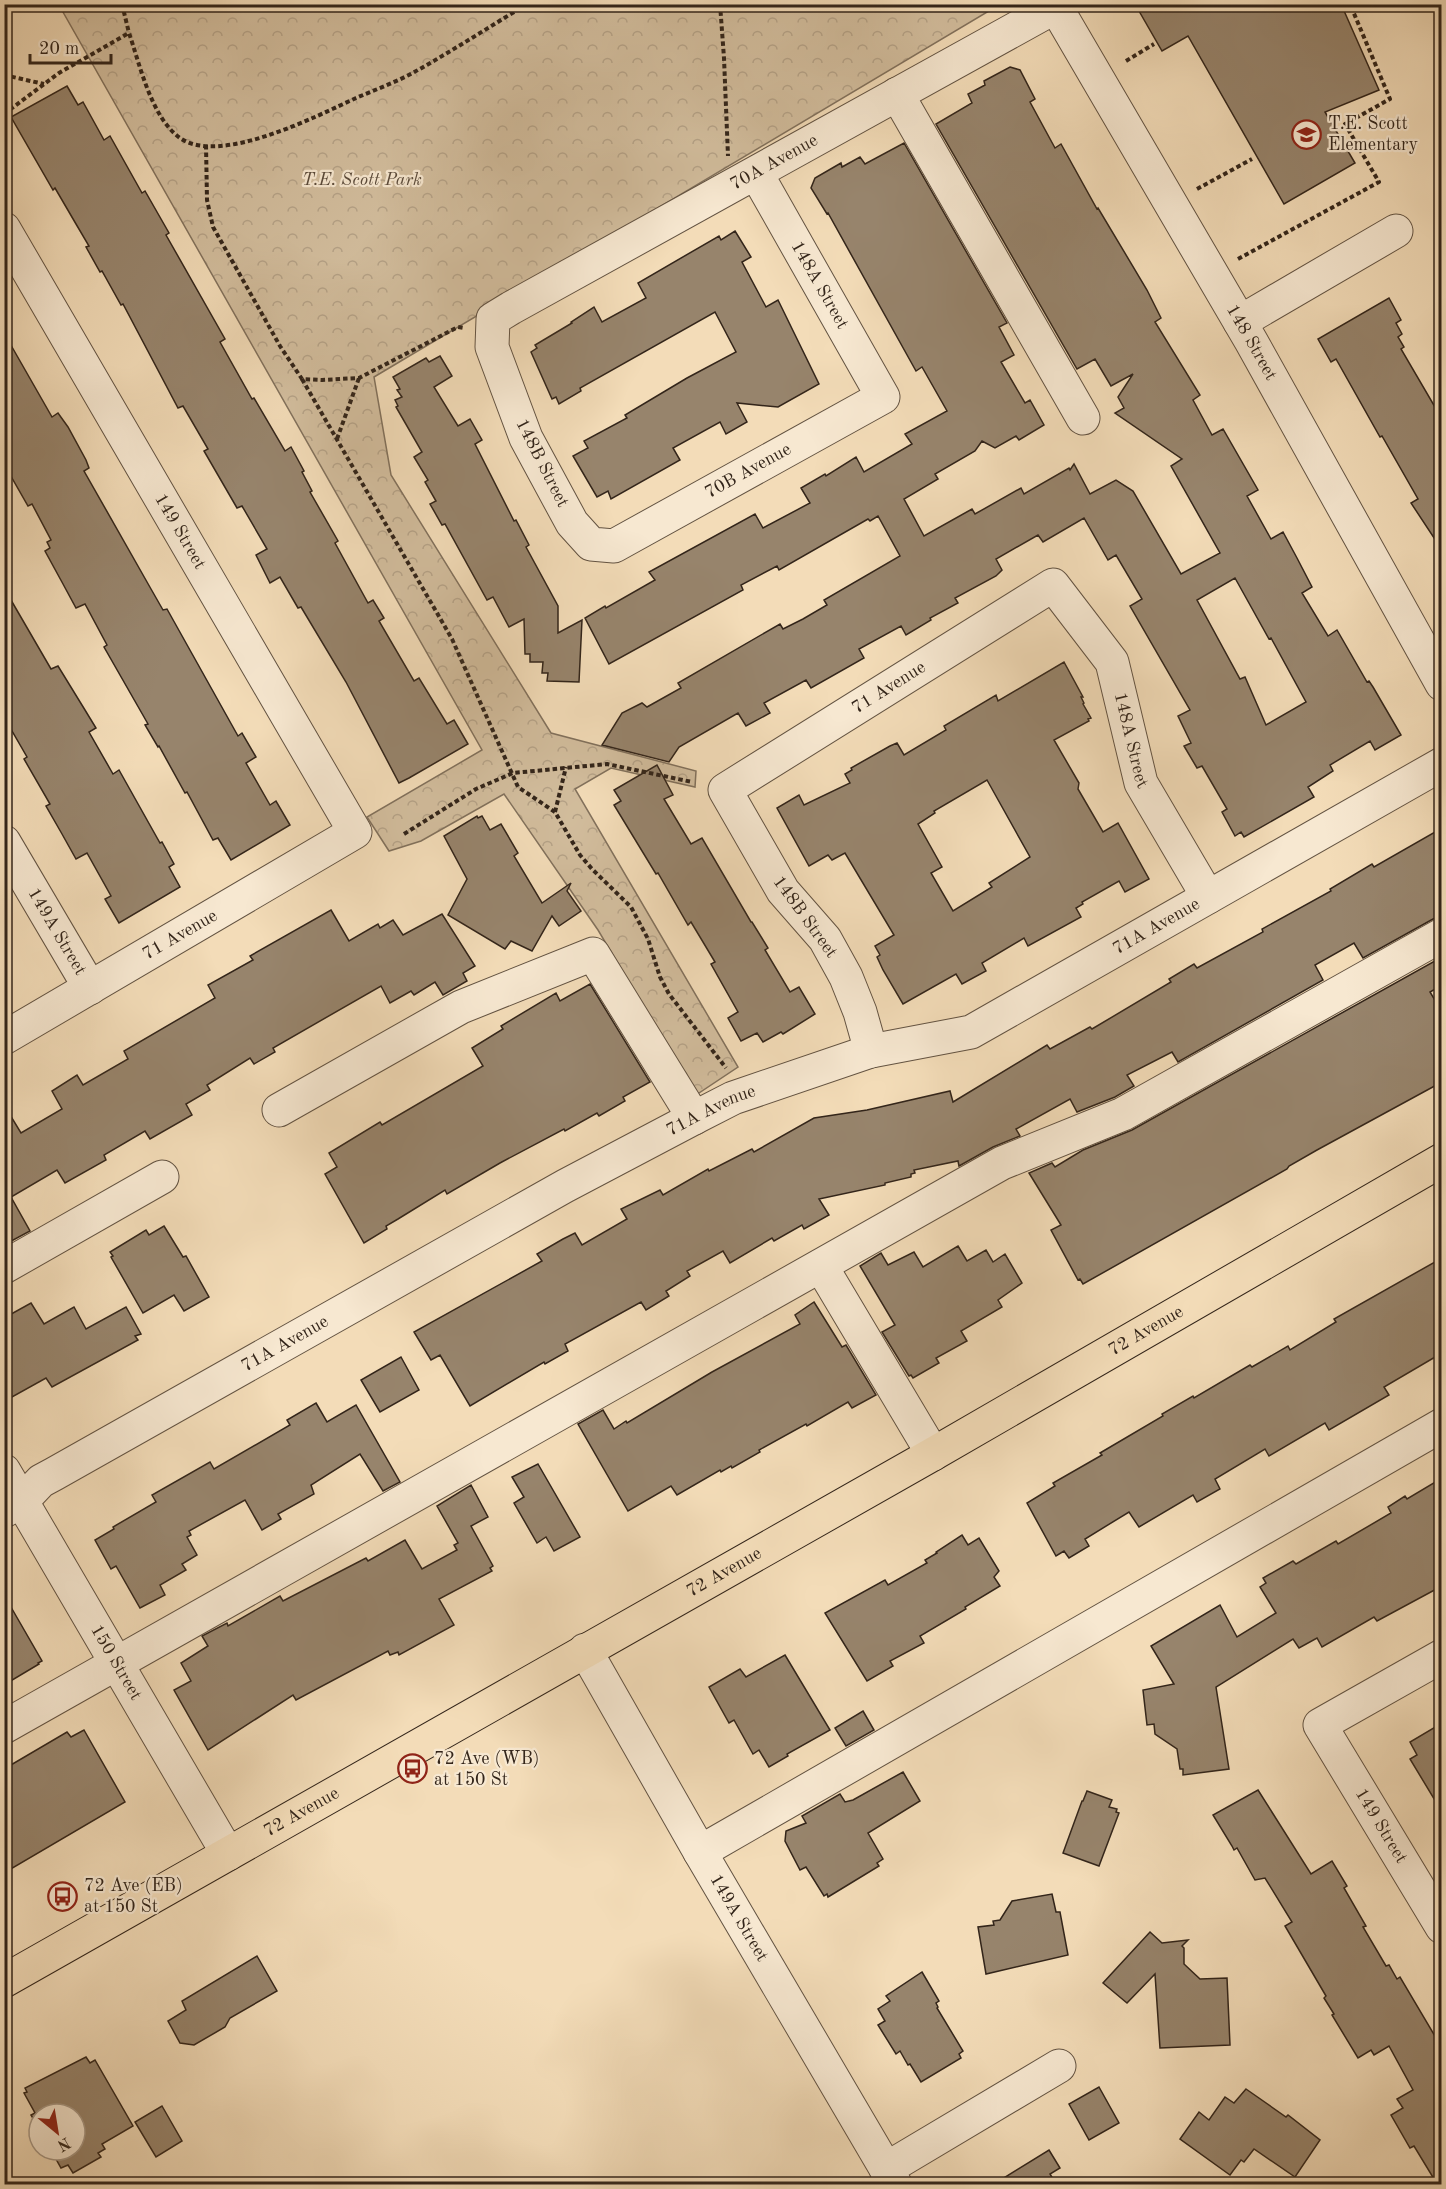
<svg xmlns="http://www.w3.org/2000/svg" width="1446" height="2189" viewBox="0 0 1446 2189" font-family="'Old Standard TT',serif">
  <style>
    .forest { fill: url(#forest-crowns); stroke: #82715c; stroke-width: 1.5 }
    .building { fill: #97846c; stroke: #33251a; stroke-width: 1.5; fill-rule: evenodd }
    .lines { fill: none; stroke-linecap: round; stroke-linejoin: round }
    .minor-casing { stroke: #635342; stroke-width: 35 }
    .major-casing { stroke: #33251a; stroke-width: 35 }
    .path { stroke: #33251a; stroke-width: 4; stroke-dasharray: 4.5 3; stroke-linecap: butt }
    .minor { stroke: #f7e8d1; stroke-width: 33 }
    .major { stroke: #f3dcb8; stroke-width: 33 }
    .labels { text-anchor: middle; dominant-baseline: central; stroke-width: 4.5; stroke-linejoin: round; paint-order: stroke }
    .poi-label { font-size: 18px; fill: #33251a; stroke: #f7e8d1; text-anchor: start }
    .street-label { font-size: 18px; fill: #33251a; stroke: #f7e8d1 }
    .park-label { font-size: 18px; font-style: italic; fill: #5b4b3b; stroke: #f7e8d1 }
  </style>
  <defs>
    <pattern id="forest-crowns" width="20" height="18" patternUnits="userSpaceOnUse" patternTransform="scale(1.5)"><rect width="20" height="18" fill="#d2bd9d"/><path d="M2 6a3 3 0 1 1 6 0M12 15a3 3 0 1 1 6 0" fill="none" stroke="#b5a287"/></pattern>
  </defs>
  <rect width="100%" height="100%" fill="#f3dcb8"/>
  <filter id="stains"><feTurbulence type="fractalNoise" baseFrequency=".00333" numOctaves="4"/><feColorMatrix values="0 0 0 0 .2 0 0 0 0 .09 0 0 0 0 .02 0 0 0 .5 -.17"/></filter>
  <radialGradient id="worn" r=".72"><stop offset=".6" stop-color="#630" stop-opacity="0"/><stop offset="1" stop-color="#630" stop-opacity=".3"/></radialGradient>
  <polygon class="forest" points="59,5 999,5 374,377 391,475 551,733 696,771 695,787 611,768 575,789 738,1067 696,1095 598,930 504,794 421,841 389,851 367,817 482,750"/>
  <g class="building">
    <polygon points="1135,4 1341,4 1379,90 1325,112 1355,163 1284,204 1188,36 1162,51"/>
    <path d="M 1010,67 L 1020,70 L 1035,99 L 1030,102 L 1055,148 L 1061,144 L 1097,209 L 1098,208 L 1147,290 L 1161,318 L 1155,322 L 1200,395 L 1193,400 L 1212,435 L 1223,429 L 1258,490 L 1247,496 L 1271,539 L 1283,532 L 1297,558 L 1312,587 L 1302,593 L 1328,636 L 1337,630 L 1367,682 L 1369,681 L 1373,687 L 1401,735 L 1375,750 L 1370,741 L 1330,765 L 1333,771 L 1308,787 L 1314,797 L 1244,837 L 1241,832 L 1235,836 L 1222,812 L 1227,809 L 1202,766 L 1197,768 L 1184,746 L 1191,743 L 1178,716 L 1190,710 L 1130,606 L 1142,599 L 1116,555 L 1108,560 L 1084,518 L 1043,542 L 1038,535 L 996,559 L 1002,570 L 996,576 L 955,598 L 958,603 L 930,618 L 931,620 L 906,635 L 901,626 L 859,649 L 864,658 L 811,688 L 806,680 L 764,703 L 770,713 L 746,726 L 738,713 L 679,747 L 669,762 L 602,745 L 622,713 L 642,703 L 647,707 L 681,688 L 678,683 L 780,624 L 783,629 L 803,619 L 827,605 L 824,600 L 900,556 L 878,516 L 870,521 L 868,519 L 779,570 L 777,566 L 741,585 L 743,590 L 609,664 L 585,618 L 605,606 L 606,608 L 655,580 L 649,572 L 755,514 L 763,528 L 810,503 L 801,488 L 825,474 L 826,476 L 856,457 L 864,472 L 912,444 L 905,434 L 947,411 L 922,367 L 916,371 L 828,213 L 827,214 L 811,188 L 815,178 L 841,163 L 842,167 L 860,157 L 865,164 L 904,143 L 1007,323 L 999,327 L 1014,355 L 1001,362 L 1025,403 L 1030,400 L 1044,425 L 1019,440 L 1016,436 L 995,448 L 982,441 L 975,451 L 935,474 L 938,479 L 904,499 L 924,536 L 972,509 L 975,514 L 1021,488 L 1024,494 L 1069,468 L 1070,470 L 1074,464 L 1090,494 L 1116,480 L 1133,491 L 1181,574 L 1220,553 L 1171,466 L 1182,459 L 1115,413 L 1124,408 L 1118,397 L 1133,374 L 1111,386 L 1095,359 L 1077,369 L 936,124 L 972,103 L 968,94 L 985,85 L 984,81 ZM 1235,578 L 1269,639 L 1271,638 L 1306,702 L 1266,725 L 1245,677 L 1240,679 L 1197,600 Z"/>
    <polygon points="67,86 78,105 83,102 104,140 110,136 142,193 145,191 169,233 166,235 225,339 220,342 252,399 254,398 285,451 291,447 304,471 302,472 312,491 310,492 338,541 335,543 368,603 373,600 384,618 379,621 414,681 419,678 447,724 454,720 468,744 409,778 399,783 346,682 301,607 298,608 280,577 270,583 256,555 267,549 242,506 237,508 204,451 208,449 183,406 178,408 123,304 121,305 102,271 100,272 86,247 89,246 76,224 55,188 53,190 11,117"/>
    <polygon points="735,231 751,257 742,262 766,307 778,300 819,384 778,407 737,403 747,422 726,434 720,422 673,448 680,460 611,499 608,491 597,497 573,456 588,448 584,441 627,418 625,415 687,378 736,352 715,312 580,388 581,391 559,404 556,397 552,399 531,352 537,348 535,345 572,323 571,322 594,307 602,322 646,298 638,283 719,236 721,240"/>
    <polygon points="1389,298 1401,320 1396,323 1402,334 1398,337 1404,347 1401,349 1442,419 1442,550 1411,503 1418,499 1382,436 1380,437 1336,359 1331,362 1318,339"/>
    <polygon points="4,333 52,417 58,413 68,427 86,460 89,468 84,471 151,589 163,610 167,609 238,736 242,733 256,757 246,763 270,805 276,801 290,825 231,860 218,838 213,840 187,792 185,793 159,746 158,747 145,725 148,724 104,647 107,645 85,604 76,608 63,584 45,551 50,548 47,542 51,540 32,504 28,506 4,464"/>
    <polygon points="440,356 452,376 434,387 458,426 470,419 482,440 475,444 514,521 516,520 529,545 526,547 558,606 558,633 582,620 579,682 547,681 548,673 542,673 543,662 530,662 530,654 525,654 524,619 509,627 493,597 487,600 445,524 442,525 430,504 436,501 425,482 428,480 414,457 422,452 396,407 398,406 395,400 402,397 397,390 400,389 393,377 426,358 429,362"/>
    <polygon points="4,588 51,669 58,666 85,710 96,728 89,732 113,774 119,770 160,843 162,842 174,864 169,867 180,887 119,923 105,899 111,896 87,853 76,859 62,834 46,806 50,804 24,759 27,757 4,717"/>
    <path d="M 1064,662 L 1083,697 L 1081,697 L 1084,703 L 1083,704 L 1091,718 L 1088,719 L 1089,721 L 1054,740 L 1079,783 L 1078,789 L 1103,832 L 1118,823 L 1149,879 L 1125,892 L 1119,881 L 1082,902 L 1083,904 L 1076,908 L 1081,917 L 1028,946 L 1024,938 L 982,963 L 986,971 L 962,984 L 956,974 L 903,1004 L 883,970 L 877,957 L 880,955 L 875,946 L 894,935 L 845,853 L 832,860 L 828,855 L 809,866 L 777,808 L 799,795 L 804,805 L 850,783 L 845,774 L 852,770 L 851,768 L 890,746 L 897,743 L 904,755 L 946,730 L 944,726 L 996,695 L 998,701 ZM 987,780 L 1030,857 L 989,883 L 992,887 L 953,911 L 931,873 L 942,867 L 918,824 L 935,813 L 934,811 Z"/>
    <polygon points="657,765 673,795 664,799 691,844 702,838 751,922 752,922 768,948 765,950 790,992 799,987 815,1014 783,1034 781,1032 763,1042 757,1033 741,1041 728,1018 738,1012 711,964 715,962 691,922 688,925 658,873 656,874 614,805 621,801 614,790"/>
    <polygon points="477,816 478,818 482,816 490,830 501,824 518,853 514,856 542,903 571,883 567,891 581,911 559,926 552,916 532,951 511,941 505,949 448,915 467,879 444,836"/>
    <polygon points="1442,828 1442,916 1433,919 1363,958 1354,943 1315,965 1323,980 1178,1062 1172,1052 1127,1075 1134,1086 1115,1097 1077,1112 1070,1099 1016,1129 1020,1136 993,1147 959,1166 958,1161 914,1170 915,1173 911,1174 911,1177 885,1183 885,1185 819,1199 829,1215 804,1229 802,1225 774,1241 772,1238 730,1263 723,1251 687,1271 690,1276 666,1291 669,1296 646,1310 641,1302 565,1344 568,1351 545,1364 544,1362 470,1406 440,1355 431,1360 414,1332 542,1261 537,1254 563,1239 575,1233 582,1245 627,1219 621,1209 660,1190 663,1195 708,1169 709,1171 752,1149 754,1152 814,1118 867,1110 950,1091 953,1102 1047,1045 1050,1049 1090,1027 1092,1029 1171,982 1169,979 1194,964 1197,968 1263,932 1262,929 1331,891 1330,889 1372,864 1374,867"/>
    <polygon points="331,910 349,941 378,924 380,928 393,920 403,935 442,914 475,966 463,973 467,981 443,995 435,982 414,995 411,991 390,1003 381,986 273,1048 275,1052 254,1064 250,1058 207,1085 210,1090 186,1104 192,1115 150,1139 145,1131 104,1155 106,1160 65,1183 57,1170 11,1197 30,1231 4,1245 4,1105 21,1133 62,1109 52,1091 77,1075 83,1085 128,1059 124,1051 215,998 208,985 253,960 250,956"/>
    <polygon points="1442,957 1442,985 1430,992 1442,1012 1442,1082 1317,1150 1289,1166 1287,1169 1083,1284 1080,1279 1078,1280 1051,1230 1061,1225 1029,1173 1052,1163 1055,1167 1083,1150 1132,1130"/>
    <polygon points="590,984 650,1082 623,1097 625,1101 599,1116 597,1113 565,1131 564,1129 500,1163 447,1194 445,1190 398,1219 386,1226 387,1229 364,1243 325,1174 337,1167 329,1153 380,1122 382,1125 483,1066 472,1048 503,1029 501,1026 556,993 560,1001"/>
    <polygon points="164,1226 183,1257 186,1256 209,1297 184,1311 174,1295 143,1313 111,1257 113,1256 110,1252 146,1230 149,1235"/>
    <polygon points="958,1246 967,1261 986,1250 993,1262 1005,1254 1022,1283 998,1300 1002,1307 961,1331 967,1341 936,1358 939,1363 913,1378 911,1375 909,1376 882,1332 895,1325 860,1266 881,1253 888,1265 914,1252 923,1267"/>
    <polygon points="1442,1258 1442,1353 1384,1387 1389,1395 1329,1430 1325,1423 1269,1456 1265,1449 1215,1479 1220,1489 1197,1502 1193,1495 1139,1527 1129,1512 1085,1539 1089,1546 1069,1558 1064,1551 1056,1556 1027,1503 1055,1486 1053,1483 1102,1455 1100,1453 1163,1416 1162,1414 1193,1396 1194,1398 1250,1365 1252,1367 1288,1346 1290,1350 1336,1322 1334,1319"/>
    <polygon points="814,1302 842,1347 846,1345 876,1395 852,1408 848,1402 807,1426 806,1424 759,1450 760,1452 732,1468 731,1466 721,1472 720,1470 677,1495 671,1486 628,1511 578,1424 603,1410 614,1429 626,1421 627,1423 712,1372 800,1324 795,1315"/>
    <polygon points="31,1303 44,1324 74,1307 86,1329 126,1307 141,1334 135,1336 138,1340 52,1387 46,1378 12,1397 4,1383 4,1318"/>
    <polygon points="401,1357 419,1390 380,1412 361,1380"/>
    <polygon points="316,1403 327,1422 356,1405 400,1482 383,1491 360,1454 311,1485 314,1494 278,1514 281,1519 262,1530 245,1500 189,1531 191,1535 187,1537 197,1555 182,1564 186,1570 160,1585 165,1595 140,1608 116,1566 111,1569 95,1540 114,1529 113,1527 156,1502 152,1495 210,1462 214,1469 290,1425 287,1420"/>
    <polygon points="538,1464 580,1537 554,1551 546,1537 537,1543 514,1503 524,1497 512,1477"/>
    <polygon points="1442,1478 1442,1586 1377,1621 1374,1617 1322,1647 1317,1638 1299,1648 1293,1639 1216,1687 1229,1769 1183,1775 1183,1769 1180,1769 1177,1749 1155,1734 1154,1724 1147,1725 1143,1690 1174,1684 1151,1646 1220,1605 1237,1637 1276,1613 1260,1587 1266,1583 1263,1578 1293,1561 1296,1564 1336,1541 1338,1544 1391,1513 1388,1507 1405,1496 1407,1499"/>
    <polygon points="471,1485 488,1517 471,1526 493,1566 490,1568 492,1571 439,1599 454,1625 399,1655 398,1652 390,1655 388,1651 296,1700 293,1695 208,1750 174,1690 191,1681 181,1663 208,1646 202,1636 227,1623 228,1626 280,1596 283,1601 366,1558 368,1561 405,1540 422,1569 457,1550 454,1545 458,1543 437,1506"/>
    <polygon points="962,1535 968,1545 979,1538 999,1571 994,1577 1000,1586 965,1607 966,1609 920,1636 924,1643 890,1661 893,1666 867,1681 825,1613 885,1580 888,1585 927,1563 925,1560 937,1553 936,1552"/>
    <polygon points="4,1595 42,1661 38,1663 39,1664 4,1685"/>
    <polygon points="785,1655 830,1730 787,1754 788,1756 769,1767 759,1750 753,1754 734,1720 729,1723 709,1687 740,1669 746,1677"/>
    <polygon points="863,1711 874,1730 846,1746 835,1728"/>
    <polygon points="1442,1723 1442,1812 1410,1759 1417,1755 1410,1742"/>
    <polygon points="84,1730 125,1802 4,1873 4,1769 67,1732 71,1737"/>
    <polygon points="903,1772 920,1801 868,1833 883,1859 877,1863 879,1866 828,1897 827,1894 824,1896 806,1867 800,1870 785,1841 786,1831 806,1823 802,1816 840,1794 845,1802 853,1800"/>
    <polygon points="1258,1790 1311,1874 1332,1861 1347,1886 1344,1888 1366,1926 1363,1927 1386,1966 1389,1965 1397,1979 1400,1977 1442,2048 1442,2184 1437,2184 1414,2146 1410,2148 1391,2115 1403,2108 1397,2099 1413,2090 1389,2046 1374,2055 1371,2050 1358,2058 1332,2015 1334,2014 1324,1998 1326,1996 1285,1926 1292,1922 1265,1878 1255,1880 1237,1848 1234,1850 1232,1846 1213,1815"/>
    <polygon points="1087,1791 1112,1800 1109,1807 1117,1809 1116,1812 1119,1813 1099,1866 1063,1853 1082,1801 1083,1801"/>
    <polygon points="1052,1894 1056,1912 1060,1912 1068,1955 986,1974 978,1927 994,1925 993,1921 1000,1920 1012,1901"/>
    <polygon points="1150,1932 1162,1943 1188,1940 1182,1946 1184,1948 1184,1964 1200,1979 1227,1978 1230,2045 1160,2048 1155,1974 1127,2003 1103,1983"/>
    <polygon points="257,1956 277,1991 230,2018 225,2027 194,2045 180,2043 168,2021 186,2010 182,2001"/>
    <polygon points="922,1972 939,2001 936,2003 938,2007 937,2008 963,2051 959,2054 961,2058 921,2082 910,2064 908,2065 900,2051 896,2054 878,2025 885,2021 878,2009 890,2001 886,1996"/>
    <polygon points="86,2057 90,2063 95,2060 133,2126 102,2144 105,2149 98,2153 101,2157 73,2173 68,2165 61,2168 51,2150 75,2150 75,2114 39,2114 39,2128 31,2115 35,2113 24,2093 27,2092 25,2088"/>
    <polygon points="1099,2087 1119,2123 1089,2140 1069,2104"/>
    <polygon points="1246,2089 1286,2117 1288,2115 1320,2140 1295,2177 1254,2149 1244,2162 1241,2160 1230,2175 1180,2139 1199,2112 1209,2120 1225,2097 1234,2103"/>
    <polygon points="162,2106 182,2141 156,2157 135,2122"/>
    <polygon points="1049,2150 1060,2168 1050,2174 1056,2184 994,2184"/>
  </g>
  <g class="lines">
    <defs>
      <g id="minor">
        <path id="s1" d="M 1054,4 L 1251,341 L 1442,684"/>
        <polyline points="897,94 1083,418"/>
        <path id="s2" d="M 756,173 L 883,397 L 614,546 L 591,544 L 572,523 L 526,438 L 492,347 L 493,319 L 511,308 L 1055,7"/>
        <path id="s3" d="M 4,229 L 355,832 L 4,1038"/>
        <polyline points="1240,322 1396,231"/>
        <path id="s4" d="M 4,842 L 90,988"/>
        <path id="s5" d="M 871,1051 L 860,1012 L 846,977 L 825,939 L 783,891 L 725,790 L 1053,585 L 1112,662 L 1141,783 L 1208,897"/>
        <polyline points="279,1110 461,1007 593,954 694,1118"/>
        <polyline points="821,1266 933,1454"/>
        <polyline points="4,1267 162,1177"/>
        <path id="s6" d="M 4,1471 L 228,1854"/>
        <path id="s7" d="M 4,1511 L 22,1501 L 41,1481 L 54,1474 L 565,1186 L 694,1118 L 733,1098 L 871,1051 L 971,1032 L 1442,764"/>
        <path id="s8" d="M 585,1650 L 700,1852 L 895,2184"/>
        <path id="s9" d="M 1442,1656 L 1320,1725 L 1442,1927"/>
        <polyline points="4,1727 1002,1163 1123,1114 1442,935"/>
        <polyline points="700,1852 1442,1425"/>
        <polyline points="886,2169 1059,2066"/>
      </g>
      <g id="major">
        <path id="s10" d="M 4,1981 L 933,1454 L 1442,1160"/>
      </g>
    </defs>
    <use href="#minor" class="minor-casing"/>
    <use href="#major" class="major-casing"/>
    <g class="path">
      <polyline points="122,4 129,33"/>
      <polyline points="720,4 724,58 728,156"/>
      <polyline points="1126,61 1154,44"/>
      <polyline points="4,75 44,84"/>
      <path d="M 4,114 L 59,73 L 129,33 C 140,65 151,117 180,138 C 220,166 317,116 356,98 C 377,89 399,81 418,70 C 455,49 491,26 527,4"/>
      <polyline points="206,145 207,200 213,227 280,346 302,379 322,380 359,378 458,327 464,328"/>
      <polyline points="1197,189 1252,159"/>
      <polyline points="1238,259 1379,182 1345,124 1390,99 1350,4"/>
      <polyline points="302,379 452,639 518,787 555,812 580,855 592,869 631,907 648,939 660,977 669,994 726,1068"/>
      <polyline points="337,439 359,378"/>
      <polyline points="555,812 566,767"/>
      <polyline points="404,834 476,789 513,773 607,764 692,782"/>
    </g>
    <use href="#minor" class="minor"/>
    <use href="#major" class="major"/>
  </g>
  <defs>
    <symbol id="school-ring" viewBox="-11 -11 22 22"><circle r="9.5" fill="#f7e8d1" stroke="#8f2418" stroke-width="1.5"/><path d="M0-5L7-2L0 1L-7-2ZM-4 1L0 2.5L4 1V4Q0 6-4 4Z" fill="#8f2418"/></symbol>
    <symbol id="bus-ring" viewBox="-11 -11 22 22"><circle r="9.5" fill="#f7e8d1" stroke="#8f2418" stroke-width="1.5"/><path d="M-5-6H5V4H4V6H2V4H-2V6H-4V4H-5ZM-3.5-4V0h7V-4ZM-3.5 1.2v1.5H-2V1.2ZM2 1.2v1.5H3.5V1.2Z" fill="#8f2418"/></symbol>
  </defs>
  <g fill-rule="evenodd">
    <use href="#school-ring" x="1290" y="118" width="33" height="33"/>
    <use href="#bus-ring" x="396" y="1752" width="33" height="33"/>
    <use href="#bus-ring" x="46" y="1880" width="33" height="33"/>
  </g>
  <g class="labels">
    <g class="poi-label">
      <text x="1328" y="124">T.E. Scott<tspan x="1328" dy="21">Elementary</tspan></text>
      <text x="434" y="1759">72 Ave (WB)<tspan x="434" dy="21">at 150 St</tspan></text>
      <text x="84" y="1886">72 Ave (EB)<tspan x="84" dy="21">at 150 St</tspan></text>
    </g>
    <g class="street-label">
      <text stroke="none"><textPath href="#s2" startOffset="1160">70A Avenue</textPath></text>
      <text stroke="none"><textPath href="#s2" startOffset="129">148A Street</textPath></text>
      <text stroke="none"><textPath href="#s1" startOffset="392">148 Street</textPath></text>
      <text transform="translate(542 463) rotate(63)">148B Street</text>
      <text transform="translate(748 471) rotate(-29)">70B Avenue</text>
      <text stroke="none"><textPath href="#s3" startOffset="350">149 Street</textPath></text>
      <text stroke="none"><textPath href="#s5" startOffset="495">71 Avenue</textPath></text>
      <text stroke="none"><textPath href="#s5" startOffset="866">148A Street</textPath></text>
      <text transform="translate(805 917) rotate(54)">148B Street</text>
      <text stroke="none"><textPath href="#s7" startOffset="1300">71A Avenue</textPath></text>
      <text stroke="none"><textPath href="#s4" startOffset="104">149A Street</textPath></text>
      <text transform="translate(180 935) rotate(-30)">71 Avenue</text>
      <text stroke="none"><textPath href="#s7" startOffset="814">71A Avenue</textPath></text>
      <text stroke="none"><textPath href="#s10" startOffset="1314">72 Avenue</textPath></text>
      <text stroke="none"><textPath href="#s7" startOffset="328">71A Avenue</textPath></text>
      <text stroke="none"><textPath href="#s10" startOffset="828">72 Avenue</textPath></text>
      <text stroke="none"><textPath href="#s6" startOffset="222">150 Street</textPath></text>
      <text stroke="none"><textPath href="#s10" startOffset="342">72 Avenue</textPath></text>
      <text stroke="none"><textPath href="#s9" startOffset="258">149 Street</textPath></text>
      <text stroke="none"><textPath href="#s8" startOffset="309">149A Street</textPath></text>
    </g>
    <g class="park-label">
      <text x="362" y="180">T.E. Scott Park</text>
    </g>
  </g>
  <rect width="1446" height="2189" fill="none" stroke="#f3dcb8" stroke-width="24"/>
  <rect x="6" y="6" width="1434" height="2177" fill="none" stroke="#33251a" stroke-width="3"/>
  <rect x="12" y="12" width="1422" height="2165" fill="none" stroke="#33251a" stroke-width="1.5"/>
  <g transform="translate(57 2132) rotate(150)"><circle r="28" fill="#f7e8d1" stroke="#a99a88" stroke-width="1.5"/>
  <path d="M0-4.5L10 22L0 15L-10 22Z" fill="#8f2418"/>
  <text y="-9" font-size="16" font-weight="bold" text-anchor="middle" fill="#33251a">N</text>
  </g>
  <path d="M30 54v9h81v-9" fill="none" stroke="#33251a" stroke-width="3"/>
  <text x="39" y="54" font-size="18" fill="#33251a" stroke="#f7e8d1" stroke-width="4.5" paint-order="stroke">20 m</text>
  <rect width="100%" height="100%" filter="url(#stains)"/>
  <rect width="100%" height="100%" fill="url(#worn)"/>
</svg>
